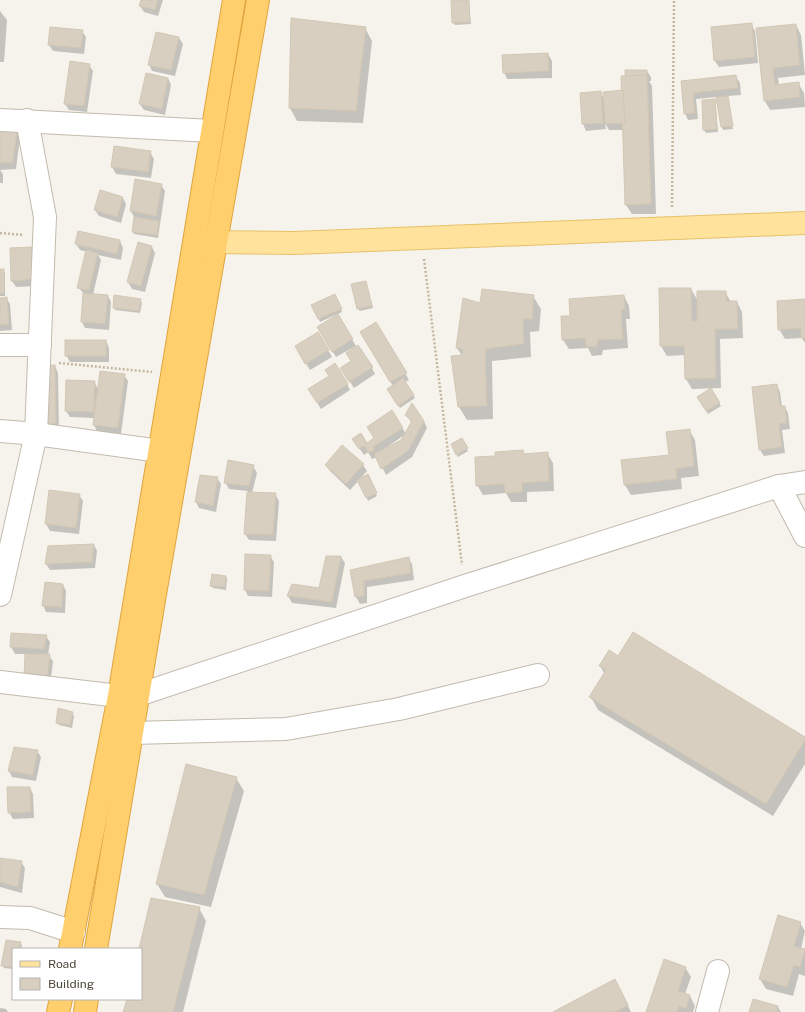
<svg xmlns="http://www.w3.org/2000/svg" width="805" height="1012" viewBox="0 0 805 1012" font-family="'Public Sans',sans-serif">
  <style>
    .shadow { fill: #0003; fill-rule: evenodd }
    .building { fill: #d8cfc1; stroke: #d3c7b4 }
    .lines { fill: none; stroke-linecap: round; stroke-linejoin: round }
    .minor-casing { stroke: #c2bbae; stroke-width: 24 }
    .major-casing { stroke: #e6c16a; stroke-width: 24 }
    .highway-casing { stroke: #e0a43c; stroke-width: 24 }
    .path { stroke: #c4b79f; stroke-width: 2.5; stroke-dasharray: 2 2; stroke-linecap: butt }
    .minor { stroke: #fff; stroke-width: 22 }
    .major { stroke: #ffe39c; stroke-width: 22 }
    .highway { stroke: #ffcf6e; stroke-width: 22 }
  </style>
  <rect width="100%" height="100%" fill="#f6f3ec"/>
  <g class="shadow">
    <polygon points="142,0 163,0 158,16 144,12 140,6"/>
    <polygon points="468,0 471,24 455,25 453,22"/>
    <polygon points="0,11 7,20 4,62 0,62"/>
    <polygon points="751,24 755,31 758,63 719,67 715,61"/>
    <polygon points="796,25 801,35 805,75 778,78 779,85 798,83 804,93 805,107 770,110 765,101 757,29"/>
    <polygon points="365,28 372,41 363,123 297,121 290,108"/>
    <polygon points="82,31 86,37 84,54 53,51 49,45"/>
    <polygon points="156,33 179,38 183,44 175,76 152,71 149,64"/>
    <polygon points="548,54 552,61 552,78 507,79 504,72"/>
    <polygon points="89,65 93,71 87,112 69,110 65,104"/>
    <polygon points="647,71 651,77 651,81 649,81 652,86 656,214 632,214 626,205 624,130 609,130 605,123 606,129 586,131 583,124 581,94 600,92 604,99 622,92"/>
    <polygon points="736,77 740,83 741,95 727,96 733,129 723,130 722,127 717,97 696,99 698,119 688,120 685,113 682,82"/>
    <polygon points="168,78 171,85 165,115 144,110 140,104"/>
    <polygon points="715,100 718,132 706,133 704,130"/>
    <polygon points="16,132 20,138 16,169 0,170 3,174 3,183 0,183 0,133"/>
    <polygon points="115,148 150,152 154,159 151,178 116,174 112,167"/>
    <polygon points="161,185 165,191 158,238 134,234 133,231 134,217 131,211"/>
    <polygon points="123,198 126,204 121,223 99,216 95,210"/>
    <polygon points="120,241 123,248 121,260 98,255 101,260 93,295 108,296 111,302 109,330 85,328 82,322 84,294 78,287 87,252 80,250 76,244"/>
    <polygon points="139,244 152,247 155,253 145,292 132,289 128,282"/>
    <polygon points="11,249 38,286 16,287 12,281"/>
    <polygon points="0,270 3,270 5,273 5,296 0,296"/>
    <polygon points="366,282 373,308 360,311 358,309"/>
    <polygon points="691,289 698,301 725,292 731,302 737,302 742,312 743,338 720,339 721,388 692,389 686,379 685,355 667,356 661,346"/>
    <polygon points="533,296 541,309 539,331 530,332 531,357 492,361 493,419 467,420 459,407 452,357 462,356 457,348 464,299 481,305"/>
    <polygon points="624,296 629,306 630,319 626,319 628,348 603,350 602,355 592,356 588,348 569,349 563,340 571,317"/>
    <polygon points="6,298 10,304 12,330 0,331 0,299"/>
    <polygon points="336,299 342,312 320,322 313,305"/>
    <polygon points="140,300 142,303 140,313 115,310 114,307"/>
    <polygon points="805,300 805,343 802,338 785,339 779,329"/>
    <polygon points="338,316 356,346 336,357 318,328"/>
    <polygon points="376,323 409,380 405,382 415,398 400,408 388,389 393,386 361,332"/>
    <polygon points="318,333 332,357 310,370 296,347"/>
    <polygon points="106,341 109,348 109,362 70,362 66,355"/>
    <polygon points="55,366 58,373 59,430 44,424"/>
    <polygon points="372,368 375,374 354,388 342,369"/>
    <polygon points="124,375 128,381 121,434 97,431 94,425 94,418 70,417 66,411 94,382 98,389"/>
    <polygon points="347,384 350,390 321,409 313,396"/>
    <polygon points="777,385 780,392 782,407 785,407 788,413 790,429 782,430 785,453 764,456 760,450"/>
    <polygon points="711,390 721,406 708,414 698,397"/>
    <path d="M 392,411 L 406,434 L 412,423 L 406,415 L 424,421 L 427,428 L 412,457 L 386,475 L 377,457 L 372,459 L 368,452 L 364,455 L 357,445 L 367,444 L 375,438 ZM 406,434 L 402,441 L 385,450 L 384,449 Z"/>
    <polygon points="689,430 695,440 699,476 681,478 682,489 631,495 625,485 623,461 670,456"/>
    <polygon points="461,439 468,451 458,457 452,444"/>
    <polygon points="523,451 525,455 547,453 553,463 554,491 527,492 527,502 511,502 506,493 483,495 477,485 496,457"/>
    <polygon points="326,465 363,465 367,471 359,480 369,479 377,496 368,501 359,480 350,490 330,471"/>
    <polygon points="253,466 257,473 252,493 275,494 279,501 276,541 249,540 245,534 248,491 229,489 225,482"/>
    <polygon points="217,478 221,484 216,512 199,508 196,502"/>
    <polygon points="50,492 79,495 83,501 79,534 50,531 46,524"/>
    <polygon points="94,545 97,551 95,568 50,570 46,564"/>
    <polygon points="270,556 274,562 272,597 248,596 245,590"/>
    <polygon points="327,557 341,557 345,563 336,608 292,603 288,596 292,585 320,589"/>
    <polygon points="408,558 412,564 414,580 367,587 367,603 360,604 356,597 351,571"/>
    <polygon points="226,577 227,579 226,590 213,588 211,586"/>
    <polygon points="63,585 66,591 65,613 46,612 43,605"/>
    <polygon points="12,634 46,636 50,642 48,655 53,661 50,687 26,654 15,654 11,647"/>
    <polygon points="618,657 805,738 805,764 773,816 598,710 591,697 605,674 600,666"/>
    <polygon points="72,713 74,716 72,728 59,725 57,722"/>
    <polygon points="37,751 41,757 36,781 12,777 9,771"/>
    <polygon points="236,778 244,791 211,907 165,897 157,884"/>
    <polygon points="30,788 33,794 34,818 13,819 9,812"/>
    <polygon points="0,859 21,862 25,868 22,893 0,887"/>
    <polygon points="199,908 206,921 183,1012 124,1012 128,999 141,999 140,949"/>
    <polygon points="800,923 805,931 801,949 805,951 805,976 799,974 793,996 766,989 760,979"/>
    <polygon points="7,941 20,942 22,945 21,949 13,949 13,969 4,968 2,965"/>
    <polygon points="685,967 691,977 685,994 690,996 695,1006 693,1012 647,1012"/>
    <polygon points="620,990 631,1012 555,1012"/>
    <polygon points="778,1007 781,1012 750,1012"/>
    <polygon points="0,1008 6,1009 8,1012 0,1012"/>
  </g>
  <g class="building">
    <polygon points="141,0 158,0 155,10 139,6"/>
    <polygon points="451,0 469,0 470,22 452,23"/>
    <polygon points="291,18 366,27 356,111 289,108"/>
    <polygon points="752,23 755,57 714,61 711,27"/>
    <polygon points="796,24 800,65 773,68 775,85 799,82 800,97 764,101 756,28"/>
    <polygon points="50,27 83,30 81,48 48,45"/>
    <polygon points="156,32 179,37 171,70 148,65"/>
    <polygon points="548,53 549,71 503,73 502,55"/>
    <polygon points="70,61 90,64 84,106 64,104"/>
    <polygon points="625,70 647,70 649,126 626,127"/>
    <polygon points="146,73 168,78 162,109 139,104"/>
    <polygon points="647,75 651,204 625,205 621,76"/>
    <polygon points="736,75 738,88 693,93 695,113 684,114 681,81"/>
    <polygon points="623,90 625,123 605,124 603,92"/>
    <polygon points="601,91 603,123 582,124 580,93"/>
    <polygon points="728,96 733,126 721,127 716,97"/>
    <polygon points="715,99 717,129 703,130 702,100"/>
    <polygon points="17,131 13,162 0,163 0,132"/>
    <polygon points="114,146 151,151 148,172 111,167"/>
    <polygon points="135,179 162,184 156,216 130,211"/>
    <polygon points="100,190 123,197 117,217 94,210"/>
    <polygon points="134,217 159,221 157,235 132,232"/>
    <polygon points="78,231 120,240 117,254 75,244"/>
    <polygon points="138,242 152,246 141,286 127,282"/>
    <polygon points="33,247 35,279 11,281 10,248"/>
    <polygon points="86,250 98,253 89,290 77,288"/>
    <rect x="0" y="269" width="4" height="24"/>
    <polygon points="366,281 372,306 357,309 351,284"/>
    <polygon points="659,288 691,288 692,321 697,321 697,291 726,291 726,301 737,301 738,329 715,329 716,378 685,379 684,346 660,346"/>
    <polygon points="482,289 534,295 532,319 523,319 524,344 485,349 487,406 458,407 451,356 462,355 463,349 456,348 463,298 480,303"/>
    <polygon points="83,293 108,295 105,324 81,322"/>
    <polygon points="335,294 342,309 318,319 311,305"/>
    <polygon points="114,295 141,299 139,311 113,308"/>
    <polygon points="624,295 625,309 621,309 623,339 598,340 597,346 586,347 585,338 562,340 561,316 570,316 569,299"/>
    <polygon points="7,297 9,324 0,325 0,298"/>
    <polygon points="805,299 805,338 801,338 801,328 778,330 777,301"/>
    <polygon points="338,314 353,339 332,352 317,327"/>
    <polygon points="376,322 407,373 390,382 360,332"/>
    <polygon points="318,332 329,350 305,364 295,346"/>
    <rect x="65" y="340" width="41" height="16"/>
    <polygon points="358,345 373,367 349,382 340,368 351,361 346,353"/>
    <polygon points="335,363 348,384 317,403 308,389 329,376 325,370"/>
    <polygon points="55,365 56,424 43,424 42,366"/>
    <polygon points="100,371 125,374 118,428 93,425"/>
    <polygon points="403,378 414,395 398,406 387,389"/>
    <polygon points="66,380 95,381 94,412 65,411"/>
    <polygon points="777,384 780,406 785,406 787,423 779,424 782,447 759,450 752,387"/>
    <polygon points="711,388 720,403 706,411 697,397"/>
    <polygon points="412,403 424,421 408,451 381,469 374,454 401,440 412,421 405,415"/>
    <polygon points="392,410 403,428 373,447 375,450 368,453 364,446 359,449 352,439 361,433 367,443 374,438 367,427"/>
    <polygon points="690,429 694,466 676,469 677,479 624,485 621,460 669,455 666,432"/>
    <polygon points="462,438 468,448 456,455 451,444"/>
    <polygon points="342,445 364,464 346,484 325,465"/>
    <polygon points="523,450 524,454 548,452 549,481 522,483 522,492 505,493 504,484 476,486 475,457 495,456 495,452"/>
    <polygon points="228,460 254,465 249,486 224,483"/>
    <polygon points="368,474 377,493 366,498 357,480"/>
    <polygon points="200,475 218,477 213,506 195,502"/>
    <polygon points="49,490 80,494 76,528 45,524"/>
    <polygon points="247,492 276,493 273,535 244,534"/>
    <polygon points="94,544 92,562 45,564 48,546"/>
    <polygon points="245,554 271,555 269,591 244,590"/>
    <polygon points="326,556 341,556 332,602 287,596 292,584 319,588"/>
    <polygon points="409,557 411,573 364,581 364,596 355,597 350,570"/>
    <polygon points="212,574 226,576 225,587 210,586"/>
    <polygon points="45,582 63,584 62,607 42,606"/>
    <polygon points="633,632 805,737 805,740 766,804 589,697 606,670 599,666 609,650 618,656"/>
    <polygon points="11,633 47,635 44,649 10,647"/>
    <polygon points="25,654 50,654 47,681 24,679"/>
    <polygon points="58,708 73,712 70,725 56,723"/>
    <polygon points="14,747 38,750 33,775 8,771"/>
    <polygon points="186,764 237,777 204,895 156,884"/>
    <polygon points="7,787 30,787 31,812 8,813"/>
    <polygon points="0,858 22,861 18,887 0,882"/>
    <polygon points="151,898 200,907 173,1012 123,1012 127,999 141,999 141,949 139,949"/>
    <polygon points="778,915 801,922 794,946 805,949 800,967 794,965 787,987 759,979"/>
    <polygon points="6,940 21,942 19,949 13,949 13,967 1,966"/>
    <polygon points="664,959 686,967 678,991 690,995 686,1009 679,1006 677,1012 646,1012"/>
    <polygon points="615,979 628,1005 615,1012 553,1012"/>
    <polygon points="753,999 778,1006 777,1012 749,1012"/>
  </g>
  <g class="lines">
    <defs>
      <g id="minor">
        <polyline points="0,120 212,131"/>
        <polyline points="0,345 40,345"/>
        <polyline points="0,431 36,434 160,451"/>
        <polyline points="779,486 805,482"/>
        <polyline points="0,595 36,434 45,217 27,120"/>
        <polyline points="0,682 119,696"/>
        <polyline points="138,695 465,586 779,486 805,536"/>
        <polyline points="132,733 286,729 399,709 538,675"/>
        <polyline points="0,917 30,918 74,932"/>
        <polyline points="707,1012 718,971"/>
      </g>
      <polyline id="major" points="197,242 294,243 805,223"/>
      <g id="highway">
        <polyline points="70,949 119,696 234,0"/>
        <polyline points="96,949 154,600 258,0"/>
        <polyline points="58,1012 61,999"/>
        <polyline points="85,1012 87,999"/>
      </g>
    </defs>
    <use href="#minor" class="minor-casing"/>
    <use href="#major" class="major-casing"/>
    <use href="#highway" class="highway-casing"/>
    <g class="path">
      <polyline points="672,207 674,0"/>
      <polyline points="0,233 24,235"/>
      <polyline points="424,259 462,565"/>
      <polyline points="59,363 152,372"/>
    </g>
    <use href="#minor" class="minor"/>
    <use href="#major" class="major"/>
    <use href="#highway" class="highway"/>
  </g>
  <rect x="12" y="948" width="130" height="52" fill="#ffffff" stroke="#b7b4b0"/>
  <rect x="20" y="961" width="20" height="6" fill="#ffe39c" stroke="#b7b4b0"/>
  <text x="48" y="968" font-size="12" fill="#4b4439">Road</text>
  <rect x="20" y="978" width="20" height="12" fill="#d8cfc1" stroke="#b7b4b0"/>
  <text x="48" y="988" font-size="12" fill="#4b4439">Building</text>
</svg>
